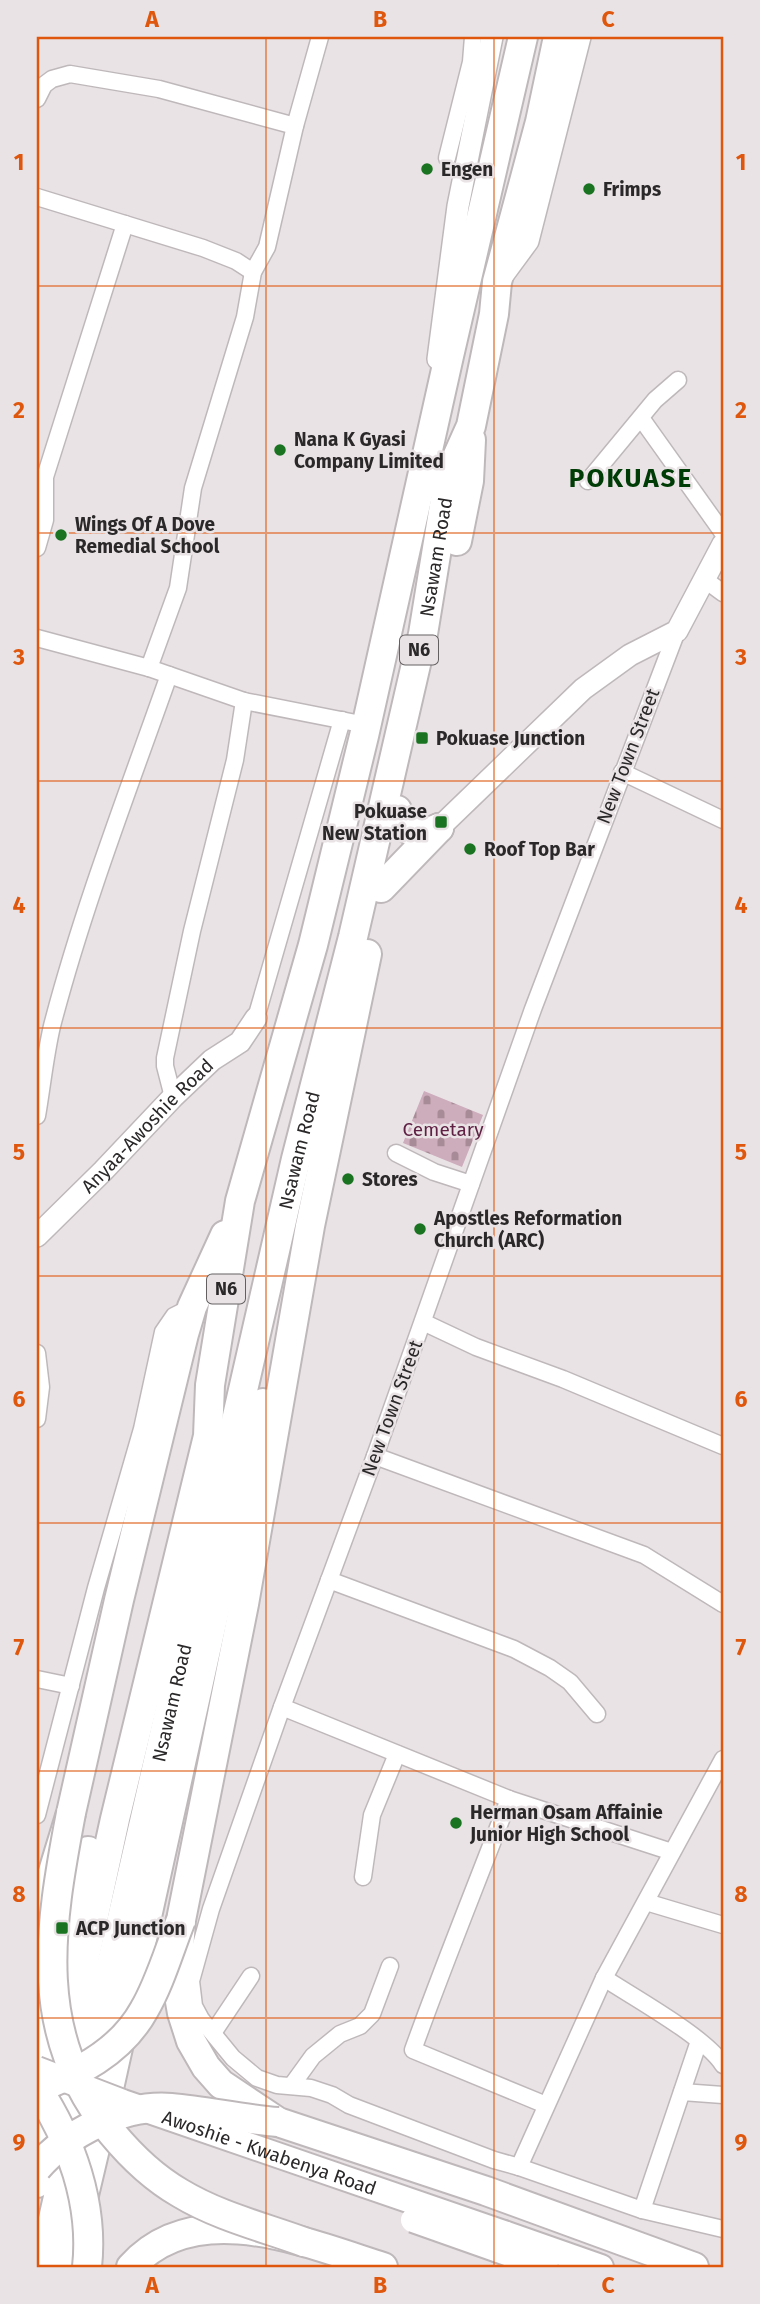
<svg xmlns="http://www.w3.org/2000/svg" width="760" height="2304" viewBox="0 0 760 2304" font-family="'Fira Sans',sans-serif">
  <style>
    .cemetery { fill: url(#cemetery-stones) }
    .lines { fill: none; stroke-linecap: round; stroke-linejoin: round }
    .street-casing { stroke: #bfb8bb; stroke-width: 19 }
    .secondary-casing { stroke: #bfb8bb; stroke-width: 24 }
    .primary-casing { stroke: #bfb8bb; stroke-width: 28 }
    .highway-casing { stroke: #bfb8bb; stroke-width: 32 }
    .street { stroke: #fff; stroke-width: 16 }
    .secondary { stroke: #fff; stroke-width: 21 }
    .primary { stroke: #fff; stroke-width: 24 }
    .highway { stroke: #fff; stroke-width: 28 }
    .primary-bridge-casing { stroke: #bfb8bb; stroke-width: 28; stroke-linecap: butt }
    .highway-bridge-casing { stroke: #bfb8bb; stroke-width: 32; stroke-linecap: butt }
    .primary-bridge { stroke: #fff; stroke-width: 24 }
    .highway-bridge { stroke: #fff; stroke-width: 28 }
    .grid { fill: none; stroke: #de570d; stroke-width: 2; stroke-opacity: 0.55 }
    .poi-dot { fill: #197321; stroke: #eae3e6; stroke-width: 2.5 }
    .labels { text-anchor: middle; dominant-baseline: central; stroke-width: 5; stroke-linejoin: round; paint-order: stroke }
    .shield { fill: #eae3e6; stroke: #646062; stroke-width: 2 }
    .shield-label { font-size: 18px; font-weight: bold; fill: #2a2829 }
    .poi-label { font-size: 19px; font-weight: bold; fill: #2a2829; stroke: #eae3e6; text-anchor: start }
    .street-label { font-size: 19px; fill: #2a2829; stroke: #eae3e6 }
    .park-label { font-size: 19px; fill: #5e2043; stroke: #eae3e6 }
    .district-label { font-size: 26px; font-weight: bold; letter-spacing: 2px; fill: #003c06; stroke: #eae3e6 }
    .neatline { fill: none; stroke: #de570d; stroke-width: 2.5 }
    .grid-label { font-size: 23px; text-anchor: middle; font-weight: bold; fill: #de570d }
  </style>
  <defs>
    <pattern id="cemetery-stones" width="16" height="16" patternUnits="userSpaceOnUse" patternTransform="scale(1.75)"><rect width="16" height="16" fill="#cdacbb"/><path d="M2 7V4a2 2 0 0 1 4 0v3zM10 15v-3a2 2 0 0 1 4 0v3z" fill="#a78c98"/></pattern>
  </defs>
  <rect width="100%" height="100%" fill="#eae3e6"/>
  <polygon class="cemetery" points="424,1091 483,1115 462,1167 403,1143"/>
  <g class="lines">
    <defs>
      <g id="street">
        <polyline points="37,99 44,85 52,79 70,74 159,89 295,126"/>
        <polyline points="447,158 471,62 473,37"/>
        <polyline points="37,197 203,248 236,261 253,272"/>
        <polyline points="641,418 723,533"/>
        <polyline points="588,481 655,400 678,380"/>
        <polyline points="37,548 45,520 45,477 125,224"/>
        <polyline points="704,579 723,593"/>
        <polyline points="37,638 149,668 244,701 366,725"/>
        <polyline points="149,668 178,588 193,488 245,317 253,272 267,247 295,126 320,37"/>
        <polyline points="622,772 723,820"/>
        <polyline points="256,1018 342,720"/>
        <polyline points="173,1097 165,1066 165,1058 192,931 235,760 244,701"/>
        <path d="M 37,1116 C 42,1087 45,1056 52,1026 C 83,907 128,791 169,675"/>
        <polyline points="396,1153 434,1172 471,1184"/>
        <polyline points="423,1322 476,1347 563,1379 723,1446"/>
        <polyline points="37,1353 41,1387 37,1419"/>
        <polyline points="375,1456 644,1555 723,1604"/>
        <polyline points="329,1580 514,1649 550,1668 570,1682 597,1714"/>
        <polyline points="37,1679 71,1686"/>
        <polyline points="282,1707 509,1799 672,1852"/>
        <polyline points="723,1759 604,1978 519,2167 642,2210 723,2229"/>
        <path d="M 509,1799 C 477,1883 443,1966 413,2050 L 546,2105"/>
        <polyline points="37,1815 96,1588 142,1429 163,1332 174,1316 192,1307"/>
        <polyline points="363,1877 372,1815 397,1754"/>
        <polyline points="646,1902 723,1925"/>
        <path d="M 604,1978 C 633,1997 707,2038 723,2065"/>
        <polyline points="213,2033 251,1976"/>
        <polyline points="292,2085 313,2056 340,2034 360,2026 372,2014 390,1966"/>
        <polyline points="682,2092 723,2095"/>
        <polyline points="519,2167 494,2160 349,2105 332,2095 311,2088 277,2085 257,2078 233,2058 201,2019 194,2006 191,1981 211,1909 282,1707 375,1456 533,1009 677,631"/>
        <polyline points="642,2210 699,2041"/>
      </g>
      <g id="secondary">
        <polyline points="503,275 528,241 580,37"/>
        <polyline points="438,359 458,206 492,37"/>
        <polyline points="439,828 583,689 630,655 677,631 723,544"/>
        <path id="s1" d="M 37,1236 L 103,1171 L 173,1097 L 212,1060 L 240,1042 L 256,1018"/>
      </g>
      <g id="primary">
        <polyline points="504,2233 601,2267"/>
        <polyline points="498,2250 546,2267"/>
      </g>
      <g id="highway">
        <polyline points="457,541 469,481 471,440"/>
        <path d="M 397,810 C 407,834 415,838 439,828"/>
        <polyline points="381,888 439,828"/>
        <polyline points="367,954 310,1226 244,1604 181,1920 177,1984 182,2013 191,2041 206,2067 221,2084 278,2122 486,2191 694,2267"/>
        <polyline points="37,1911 44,1901 71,1813 119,1600 184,1334 192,1307 225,1235"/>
        <polyline points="64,2053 115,1819 208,1436 210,1385 240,1201 313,945 364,736 449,356 523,37"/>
        <polyline points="37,2074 88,1851"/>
        <polyline points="37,2183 55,2097"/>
        <path id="s2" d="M 42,2267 L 296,1159 L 353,937 L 423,634 L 449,475 L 471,426 L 494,314 L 497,282 L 540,122 L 558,37"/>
        <polyline points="67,2267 106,2102 250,1451 263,1403"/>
        <path d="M 131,2267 C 195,2195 307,2243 383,2267"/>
      </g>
    </defs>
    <use href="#street" class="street-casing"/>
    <use href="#secondary" class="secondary-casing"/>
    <use href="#primary" class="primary-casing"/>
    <use href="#highway" class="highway-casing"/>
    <use href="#street" class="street"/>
    <use href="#secondary" class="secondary"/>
    <use href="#primary" class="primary"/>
    <use href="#highway" class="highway"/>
    <defs>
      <g id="primary-bridge">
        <path id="s3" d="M 37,2069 L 123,2102 L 504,2233"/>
        <polyline points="413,2220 498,2250"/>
      </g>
      <g id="highway-bridge">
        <path d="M 71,1813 C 49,1929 31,2035 112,2133 C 131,2156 154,2178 180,2193 C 218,2216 263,2227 304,2242"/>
        <path d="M 37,2088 C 78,2074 122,2050 144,2010 C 160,1983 169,1950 181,1920"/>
        <path d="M 37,2088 C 71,2140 94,2204 87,2267"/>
        <path d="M 37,2168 C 67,2133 124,2104 171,2108 C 206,2111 242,2119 278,2122"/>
      </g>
    </defs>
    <use href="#primary-bridge" class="primary-bridge-casing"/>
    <use href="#highway-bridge" class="highway-bridge-casing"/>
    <use href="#primary-bridge" class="primary-bridge"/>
    <use href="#highway-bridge" class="highway-bridge"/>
  </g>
  <path class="grid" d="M 266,37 L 266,2267M 494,37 L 494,2267M 37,286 L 723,286M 37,533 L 723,533M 37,781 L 723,781M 37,1028 L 723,1028M 37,1276 L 723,1276M 37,1523 L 723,1523M 37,1771 L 723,1771M 37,2018 L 723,2018"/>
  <g class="poi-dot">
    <circle cx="427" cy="169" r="7"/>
    <circle cx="589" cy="189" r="7"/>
    <circle cx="280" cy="450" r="7"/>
    <circle cx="61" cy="535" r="7"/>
    <rect x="415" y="731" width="14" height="14" rx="3.5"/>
    <rect x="434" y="815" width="14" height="14" rx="3.5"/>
    <circle cx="470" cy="849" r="7"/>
    <circle cx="348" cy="1179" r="7"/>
    <circle cx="420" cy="1229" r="7"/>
    <circle cx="456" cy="1823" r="7"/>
    <rect x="55" y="1921" width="14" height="14" rx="3.5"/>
  </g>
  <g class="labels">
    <g class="shield">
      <rect x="400" y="635.5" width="38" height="29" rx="5"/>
      <rect x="207" y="1274.5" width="38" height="29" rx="5"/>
    </g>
    <g class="shield-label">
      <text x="419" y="650">N6</text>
      <text x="226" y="1289">N6</text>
    </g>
    <g class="poi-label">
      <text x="441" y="169">Engen</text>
      <text x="603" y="189">Frimps</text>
      <text x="294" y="439">Nana K Gyasi<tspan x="294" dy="22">Company Limited</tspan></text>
      <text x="75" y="524">Wings Of A Dove<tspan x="75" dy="22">Remedial School</tspan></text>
      <text x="436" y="738">Pokuase Junction</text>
      <text x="427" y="811" text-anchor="end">Pokuase<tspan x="427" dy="22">New Station</tspan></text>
      <text x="484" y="849">Roof Top Bar</text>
      <text x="362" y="1179">Stores</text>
      <text x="434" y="1218">Apostles Reformation<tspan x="434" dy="22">Church (ARC)</tspan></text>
      <text x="470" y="1812">Herman Osam Affainie<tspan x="470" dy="22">Junior High School</tspan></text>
      <text x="76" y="1928">ACP Junction</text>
    </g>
    <g class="street-label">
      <text stroke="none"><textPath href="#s2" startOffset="1755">Nsawam Road</textPath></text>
      <text transform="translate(628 756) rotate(-69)">New Town Street</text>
      <text stroke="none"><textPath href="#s1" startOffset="156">Anyaa-Awoshie Road</textPath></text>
      <text stroke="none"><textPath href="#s2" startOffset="1146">Nsawam Road</textPath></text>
      <text transform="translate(392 1408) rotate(-70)">New Town Street</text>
      <text stroke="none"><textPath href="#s2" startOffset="579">Nsawam Road</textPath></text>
      <text stroke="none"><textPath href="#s3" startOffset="247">Awoshie - Kwabenya Road</textPath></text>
    </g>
    <g class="park-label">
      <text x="443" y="1129">Cemetary</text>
    </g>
    <g class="district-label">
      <text x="631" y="478">POKUASE</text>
    </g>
  </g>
  <rect width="760" height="2304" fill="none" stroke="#eae3e6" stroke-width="77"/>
  <rect x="38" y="38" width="684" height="2228" class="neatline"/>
  <g class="grid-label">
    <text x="152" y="27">A</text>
    <text x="380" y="27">B</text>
    <text x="608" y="27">C</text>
    <text x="19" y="170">1</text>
    <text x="741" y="170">1</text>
    <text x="19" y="418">2</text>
    <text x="741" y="418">2</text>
    <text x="19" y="665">3</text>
    <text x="741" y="665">3</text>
    <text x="19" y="913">4</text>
    <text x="741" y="913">4</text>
    <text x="19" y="1160">5</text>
    <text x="741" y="1160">5</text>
    <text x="19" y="1407">6</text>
    <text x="741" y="1407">6</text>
    <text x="19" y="1655">7</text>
    <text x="741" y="1655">7</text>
    <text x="19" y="1902">8</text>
    <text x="741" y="1902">8</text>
    <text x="19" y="2150">9</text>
    <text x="741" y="2150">9</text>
    <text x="152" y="2293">A</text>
    <text x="380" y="2293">B</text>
    <text x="608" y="2293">C</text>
  </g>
</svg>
